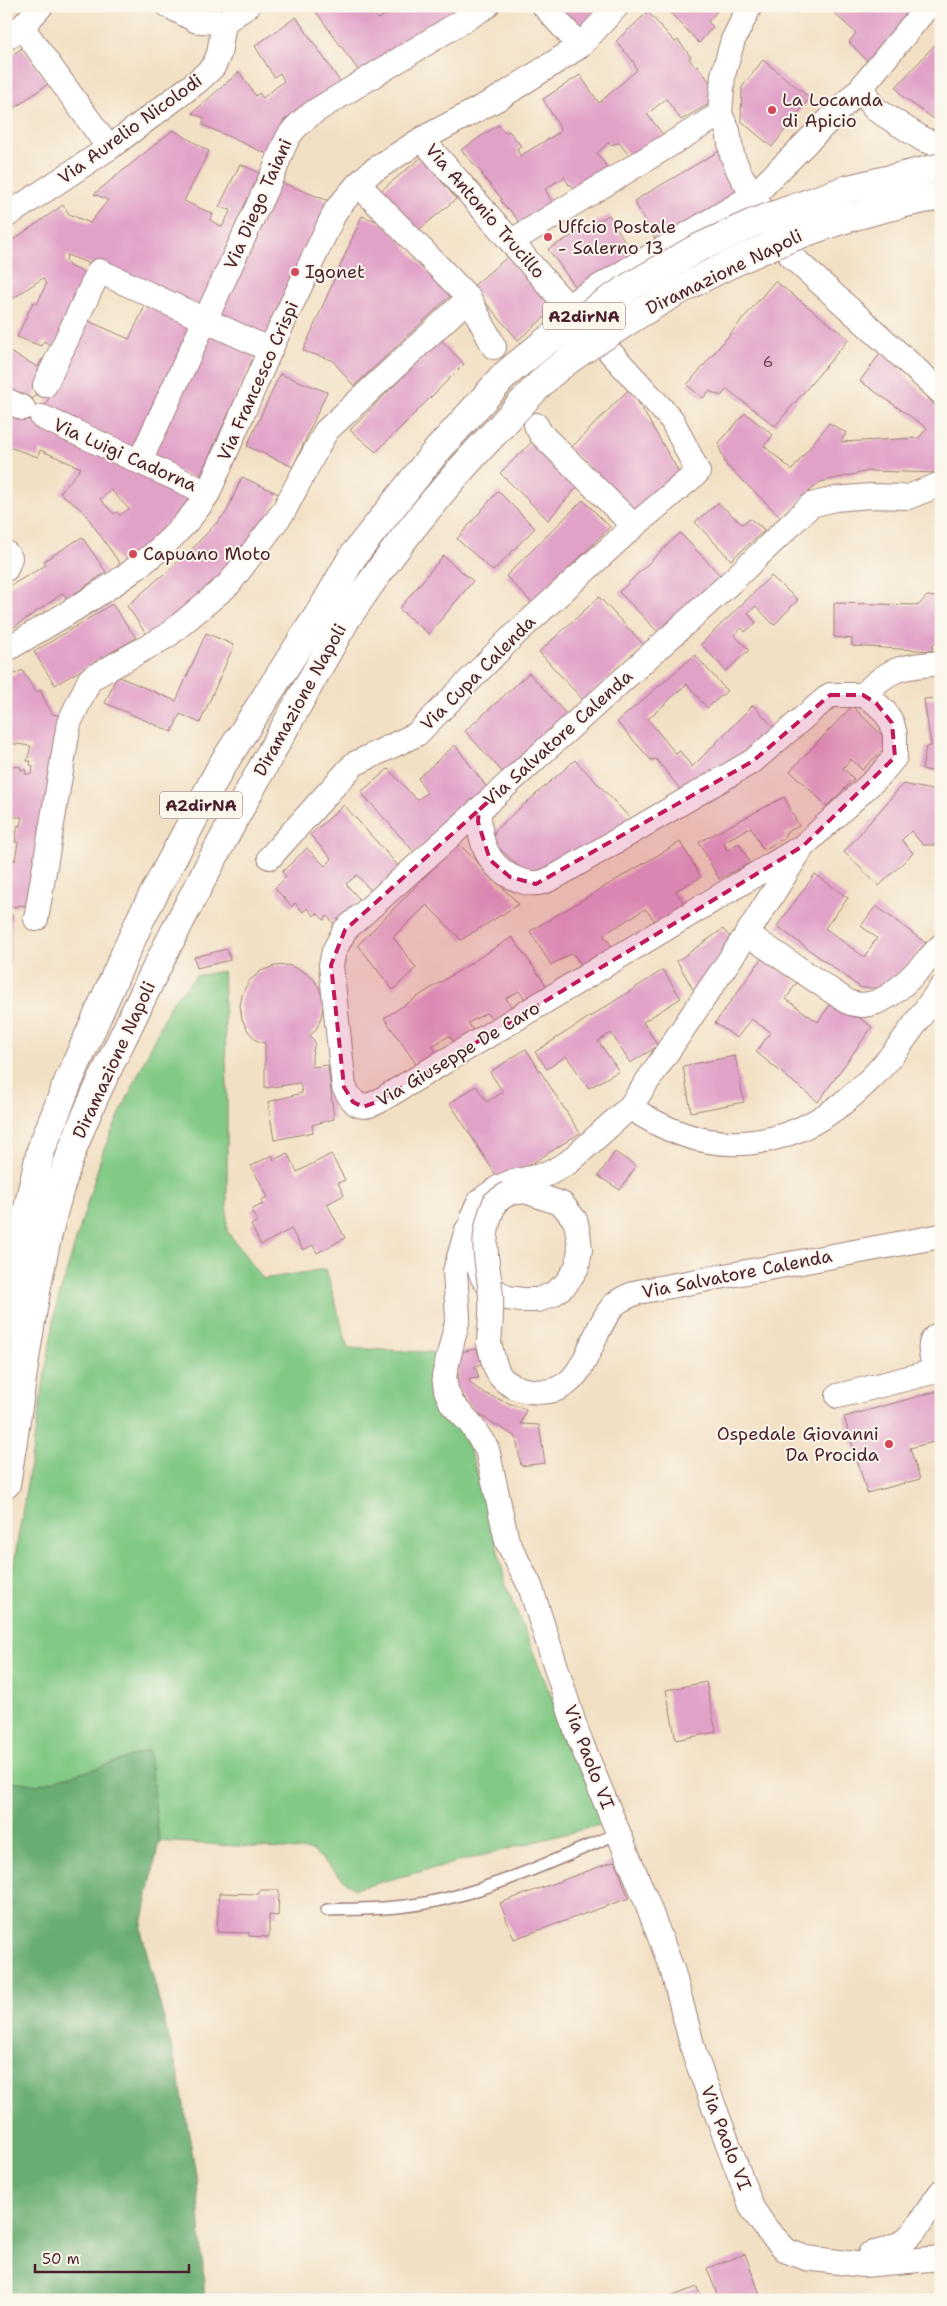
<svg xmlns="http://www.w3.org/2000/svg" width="947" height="2306" viewBox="0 0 947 2306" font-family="'Shantell Sans',sans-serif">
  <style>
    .green { fill: #82c985; stroke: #667458 }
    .forest { fill: #69ad72; stroke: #5a664e }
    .building { fill: #e1a2c8; fill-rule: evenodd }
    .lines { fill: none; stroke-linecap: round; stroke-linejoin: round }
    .service-casing { stroke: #9e8078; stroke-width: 14 }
    .minor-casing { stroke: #9e8078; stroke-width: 26 }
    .motorway-casing { stroke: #9e8078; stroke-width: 30 }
    .service { stroke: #fff; stroke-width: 11 }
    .minor { stroke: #fff; stroke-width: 24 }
    .motorway { stroke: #fff; stroke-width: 28 }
    .minor-bridge-casing { stroke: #9e8078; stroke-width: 26; stroke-linecap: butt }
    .motorway-bridge-casing { stroke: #9e8078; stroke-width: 30; stroke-linecap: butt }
    .minor-bridge { stroke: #fff; stroke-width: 24 }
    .motorway-bridge { stroke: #fff; stroke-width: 28 }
    .marked { fill: #c2185b; fill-opacity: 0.2; stroke: #c2185b; stroke-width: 4; stroke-dasharray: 10 6; stroke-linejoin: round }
    .poi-dot { fill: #d1495b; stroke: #fbf7ec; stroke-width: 2 }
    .labels { text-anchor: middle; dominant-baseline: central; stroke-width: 4; stroke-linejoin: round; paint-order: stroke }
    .number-label { font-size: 15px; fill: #704052 }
    .shield { fill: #fbf7ec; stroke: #7f6065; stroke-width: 1 }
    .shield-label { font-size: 16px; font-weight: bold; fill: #4a1f2b }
    .poi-label { font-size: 18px; fill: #4a1f2b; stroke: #fbf7ec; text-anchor: start }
    .street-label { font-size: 18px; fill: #4a1f2b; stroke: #fbf7ec }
  </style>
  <rect width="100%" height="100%" fill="#fbf7ec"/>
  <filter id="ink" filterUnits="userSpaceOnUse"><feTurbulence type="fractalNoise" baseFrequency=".02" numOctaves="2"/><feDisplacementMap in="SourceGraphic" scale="10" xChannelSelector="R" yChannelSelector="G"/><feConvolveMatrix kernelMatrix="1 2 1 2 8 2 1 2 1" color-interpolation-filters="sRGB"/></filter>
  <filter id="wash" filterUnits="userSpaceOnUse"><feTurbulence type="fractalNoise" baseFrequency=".0096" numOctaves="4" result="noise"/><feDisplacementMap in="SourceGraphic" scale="20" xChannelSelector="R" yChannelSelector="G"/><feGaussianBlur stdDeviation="1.12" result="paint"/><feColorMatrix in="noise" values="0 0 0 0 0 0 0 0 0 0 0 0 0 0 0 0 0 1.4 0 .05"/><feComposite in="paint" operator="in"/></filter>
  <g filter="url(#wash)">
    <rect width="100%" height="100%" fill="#f2e0c4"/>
    <polygon class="green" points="223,971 227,1087 227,1231 263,1279 326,1269 348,1348 441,1353 432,1385 464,1434 488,1506 506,1585 603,1824 354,1889 313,1851 159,1841 149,1750 99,1768 37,1785 6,1780 6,1612 56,1307 103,1151 171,1003 196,976"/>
    <polygon class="forest" points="149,1750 159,1841 141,1930 180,2082 197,2180 205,2300 6,2300 6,1780 37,1785 99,1768"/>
    <g id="blocks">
      <g class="building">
        <polygon points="312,6 370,6 378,19 394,9 393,6 454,6 458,12 361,74"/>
        <polygon points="553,6 600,6 578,31"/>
        <polygon points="664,6 721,6 708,22 713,27 699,43"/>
        <polygon points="841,6 921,6 871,65 849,42 856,33 835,14"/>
        <polygon points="648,12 675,42 678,40 691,57 689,58 694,66 697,65 712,85 709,104 681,120 666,99 647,114 665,137 632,159 619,143 610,145 609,142 597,153 609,170 577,192 571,185 569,185 564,177 545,189 553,204 522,225 508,208 507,209 501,201 502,199 481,174 484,175 461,150 498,125 505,133 509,131 521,146 517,148 520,156 560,132 559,126 543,99 580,75 599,103 637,70 633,61 616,41"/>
        <polygon points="296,17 341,83 284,120 267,154 203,125 204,118 192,113 239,72 256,96 259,93 263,98 284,81 280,73 274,77 255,46"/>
        <polygon points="941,38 941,96 935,104 941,106 941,124 903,97 896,87"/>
        <polygon points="22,48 48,84 6,114 6,60"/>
        <polygon points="763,60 810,98 772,147 741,121 742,87"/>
        <polygon points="173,130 209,151 184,201 213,214 210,220 222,227 231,210 219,207 240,164 268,177 202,312 120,275 67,255 66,261 69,266 92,276 56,349 44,341 41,346 17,337 33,302 37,304 46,284 43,278 9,301 6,300 6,245 63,205 69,214 90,223 108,200 94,194"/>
        <polygon points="719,151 743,197 658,244 634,201"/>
        <polygon points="422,157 456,199 414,234 379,192"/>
        <polygon points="280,182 329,201 264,340 217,320"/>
        <polygon points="609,215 634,257 578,290 548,249"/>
        <polygon points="362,216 385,224 450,296 354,386 332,360 303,351"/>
        <polygon points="512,253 558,306 518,340 472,287"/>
        <polygon points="775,281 849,339 775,426 727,389 721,396 709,391 703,398 687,385"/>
        <polygon points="148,300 188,317 191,330 136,453 43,411 84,319 129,339"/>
        <polygon points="212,329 257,352 198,480 151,460"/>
        <polygon points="440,339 464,364 376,452 350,430"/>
        <polygon points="8,351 38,367 42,359 52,364 31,402 6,389"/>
        <polygon points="882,351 941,412 941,473 869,471 820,482 781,517 726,465 718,444 745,413 773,435 764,446 792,470 829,423 846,433 841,442 919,438 927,428 860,381"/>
        <polygon points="280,374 327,392 293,467 247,446"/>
        <polygon points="630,388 680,474 640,516 570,449"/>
        <path d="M 6,410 L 189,492 L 188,498 L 196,499 L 123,568 L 84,512 L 60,493 L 81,468 L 40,450 L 38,457 L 6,446 ZM 111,490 L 129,509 L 120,515 L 116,512 L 114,514 L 100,499 Z"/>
        <polygon points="534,440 581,483 548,520 500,473"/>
        <polygon points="242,477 279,494 261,529 216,584 149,638 127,606 188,553 226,513"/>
        <polygon points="498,491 535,528 493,571 457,539"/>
        <polygon points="583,500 610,527 533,604 506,576"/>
        <polygon points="718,503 742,524 750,519 765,530 731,560 695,522"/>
        <polygon points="680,533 721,576 660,634 619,592"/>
        <polygon points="82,537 106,572 67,599 63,593 6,633 6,588 46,565 44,561"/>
        <polygon points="443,556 473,581 429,634 399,609"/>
        <polygon points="771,576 798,600 774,625 756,606 748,613 756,623 745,632 742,628 734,635 749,650 726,671 701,644"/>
        <polygon points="927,596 941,597 941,639 938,639 938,645 933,644 932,651 852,646 852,639 834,637 834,603 919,605"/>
        <polygon points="599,597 644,645 583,700 539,652"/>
        <polygon points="112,604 136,638 55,685 34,652"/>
        <polygon points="206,633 234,645 200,723 180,714 172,732 105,703 117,676 176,701"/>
        <polygon points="695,655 727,691 707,708 687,684 648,719 676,754 680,751 692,767 753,705 778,732 684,794 656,759 651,760 617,722"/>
        <polygon points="22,670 36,692 40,690 52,714 64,716 36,907 17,905 17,907 6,906 6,851 11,852 10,856 15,861 18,842 15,842 18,825 20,826 22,817 9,817 6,827 6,765 21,767 21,770 26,770 25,774 32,774 33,766 30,765 31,761 27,761 31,746 8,743 9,741 6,740 6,679"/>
        <polygon points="529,673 569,717 505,775 465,731"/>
        <polygon points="941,698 941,773 922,769 926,747 931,746 924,699"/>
        <polygon points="852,706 890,743 862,770 851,759 843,768 854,779 827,806 790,771"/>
        <polygon points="455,745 489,790 415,853 361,792 388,769 417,800 427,793 418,778"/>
        <polygon points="575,760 634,822 545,873 529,876 494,843 495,830"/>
        <polygon points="903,784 941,792 941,845 923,845 911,831 902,840 913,853 879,886 844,852"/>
        <polygon points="784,797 799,826 785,833 785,838 763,850 751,827 723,842 727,850 739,843 750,863 719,879 699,842"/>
        <polygon points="344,805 401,869 373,893 357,875 346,884 361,901 335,925 327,916 324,920 317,913 314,916 307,908 303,912 295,903 292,907 275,888 286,877 282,872 307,848 325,866 332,859 310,835"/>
        <polygon points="680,842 701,877 675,891 689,909 661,928 645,909 603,935 619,954 589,974 572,953 551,965 530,931"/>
        <polygon points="458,843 519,904 461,940 427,905 393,937 416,968 393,990 358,945"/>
        <polygon points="815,874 848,898 825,928 864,957 877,938 861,926 876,906 926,943 887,988 861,988 777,926"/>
        <polygon points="6,913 12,914 10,963 6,963"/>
        <polygon points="723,929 735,943 697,996 677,961"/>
        <polygon points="512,937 549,989 528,1003 519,991 506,998 514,1011 495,1021 486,1013 468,1023 475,1034 457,1046 449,1036 432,1046 439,1056 419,1068 384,1018"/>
        <polygon points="227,949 230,960 197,968 194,957"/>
        <polygon points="763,957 797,982 786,999 818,1022 834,999 872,1027 818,1102 756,1052 771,1032 751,1019 737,1038 715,1023"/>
        <polygon points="288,965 301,970 313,978 320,989 324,1003 321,1017 317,1028 310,1036 315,1042 312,1055 312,1067 328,1065 334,1119 312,1125 313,1132 274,1140 268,1102 302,1093 300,1083 265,1088 265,1043 257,1041 248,1031 242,1019 240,1005 243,992 250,980 261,971 274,966"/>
        <polygon points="663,970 681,998 643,1022 658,1046 630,1063 611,1033 598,1041 619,1071 589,1088 566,1056 547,1069 535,1052"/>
        <polygon points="526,1049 580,1133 501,1183 450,1103 476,1086 487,1102 503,1092 490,1072"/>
        <polygon points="735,1056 744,1102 691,1112 683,1066"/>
        <polygon points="615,1152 636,1166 620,1190 598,1176"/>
        <polygon points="287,1153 297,1172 331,1154 345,1180 338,1183 344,1195 327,1204 345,1238 317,1253 313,1245 303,1250 291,1229 261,1245 251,1225 257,1221 251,1210 263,1204 261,1200 268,1197 251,1166 272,1155 274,1160"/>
        <polygon points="477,1349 482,1364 475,1366 479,1378 469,1379 471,1384 486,1394 526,1410 521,1424 539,1425 545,1463 521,1466 516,1437 475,1412 452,1381 459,1378 453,1353"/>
        <polygon points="941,1390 941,1440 910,1448 920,1479 867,1493 844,1417"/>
        <polygon points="706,1682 716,1732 676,1740 666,1690"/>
        <polygon points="615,1861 629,1898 514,1939 500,1903"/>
        <polygon points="260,1890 279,1890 278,1916 269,1915 269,1937 249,1936 249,1933 217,1932 219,1893 259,1894"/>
        <polygon points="745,2254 762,2300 719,2300 707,2268"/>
        <polygon points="697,2287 702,2300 662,2300"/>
      </g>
    </g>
  </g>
  <g filter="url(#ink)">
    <use href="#blocks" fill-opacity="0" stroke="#9e8078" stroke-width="1"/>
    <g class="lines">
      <defs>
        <path id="service" d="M 327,1910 C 360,1909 393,1909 426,1903 C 493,1890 556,1859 619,1833"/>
        <g id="minor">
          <polyline points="169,6 197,21 224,22"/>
          <polyline points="544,6 580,46"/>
          <polyline points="750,6 733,40 723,75 720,114 728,131 732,155 739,172 761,208"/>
          <polyline points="224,22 248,6"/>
          <polyline points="22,27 109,148"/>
          <polyline points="6,38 22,27 41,6"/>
          <polyline points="861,88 875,109 924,140 941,145"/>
          <polyline points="422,139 567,306 754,195 861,88 928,6"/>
          <polyline points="358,184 469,298 494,347"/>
          <polyline points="6,216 109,148 198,81 213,67 219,54 224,22"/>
          <polyline points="512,241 720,114"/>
          <polyline points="791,256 941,392"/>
          <polyline points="45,385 99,271 270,350"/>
          <polyline points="6,400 23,408"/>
          <polyline points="42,417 208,493"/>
          <polyline points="536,425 541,434 634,526"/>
          <path d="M 140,461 L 275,169 C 286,138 289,129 317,110 L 487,6"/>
          <polyline points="6,553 10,558 6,569"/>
          <path d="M 6,650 C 77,606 163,565 208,493 L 270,350 L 336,210 L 358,184 L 371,172 L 422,139 L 499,98 L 580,46 L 617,6"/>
          <path d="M 863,695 C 892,666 902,667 941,663"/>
          <path d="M 487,803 L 345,930 L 334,951 L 331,965 L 344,1087 C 354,1104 359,1112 379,1101 L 798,849"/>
          <polyline points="270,857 354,764 417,734 510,639 634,526 698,472 672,420 610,352"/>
          <polyline points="36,919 69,723 90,679 167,636 229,584 283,512 326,431 469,298"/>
          <path d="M 747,934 L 848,1002 C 884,1017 917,969 941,946"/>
          <path d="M 630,1107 C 712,1164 795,1152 866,1083 C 896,1055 917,1020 941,988"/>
          <path d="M 509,1193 L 525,1191 L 562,1204 L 575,1220 L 578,1232 L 580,1249 L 577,1267 L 566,1284 L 553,1294 L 538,1300 L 522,1300 L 507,1298 L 491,1288 L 483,1278 L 473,1253 L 471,1237 L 473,1215 L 477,1206 L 481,1200 L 498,1188 L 509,1183 L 548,1174 L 569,1162 L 630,1107 L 747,934 L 803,846 L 879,776 L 895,757 L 895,735 L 892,723 L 885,712 L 876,703 L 863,695 L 830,695 L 753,761 L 560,874 C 553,878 546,882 538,883 C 532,884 524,882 519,880 C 488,869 478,841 479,810 L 732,581 L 811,505 L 835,499 L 870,496 L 908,497 L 941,484"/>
          <polyline points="467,1230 455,1271 458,1318 444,1376 446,1390 452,1404 470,1423 487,1449 507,1541 530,1586 577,1733 646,1900 673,1972 695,2056 752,2208 767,2230 787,2251 806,2258 863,2265 941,2258"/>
          <path d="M 941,1334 C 924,1340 932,1358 936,1371 L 941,1370"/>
          <path d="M 489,1343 C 496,1370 496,1383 525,1390 C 588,1404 585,1336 615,1304 C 622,1298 630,1295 638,1292 L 941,1236"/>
          <polyline points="838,1396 936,1371"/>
          <path d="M 870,2254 C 916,2245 915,2226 941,2192"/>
        </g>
        <g id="motorway">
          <polyline points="6,1334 25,1222 41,1150 68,1082 141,918 221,767 326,603"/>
          <path d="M 6,1484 C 24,1378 33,1268 67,1165 C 85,1111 112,1061 136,1010 C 200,876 273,748 346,619"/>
        </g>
      </defs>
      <use href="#service" class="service-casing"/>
      <use href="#minor" class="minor-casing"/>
      <use href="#motorway" class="motorway-casing"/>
      <use href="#service" class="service"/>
      <use href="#minor" class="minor"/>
      <use href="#motorway" class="motorway"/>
      <defs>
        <path id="minor-bridge" d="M 489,1343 C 490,1328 492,1312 491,1297 C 488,1257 478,1243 495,1202 L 509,1193"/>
        <g id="motorway-bridge">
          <polyline points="326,603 353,556 433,455 506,374 545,342 631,286 696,249 753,223 848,189 941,167"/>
          <path d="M 346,619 C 394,547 442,487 502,425 C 515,410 529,395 543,381 C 564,361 590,345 614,330 C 712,265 824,216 941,196"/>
        </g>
      </defs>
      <use href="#minor-bridge" class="minor-bridge-casing"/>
      <use href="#motorway-bridge" class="motorway-bridge-casing"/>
      <use href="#minor-bridge" class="minor-bridge"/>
      <use href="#motorway-bridge" class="motorway-bridge"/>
    </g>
  </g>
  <path class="marked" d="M 830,695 L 863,695 L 876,703 L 892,723 L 895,757 L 803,846 L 379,1101 L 363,1107 L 353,1102 L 344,1087 L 331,965 L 345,930 L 490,800 L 479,810 L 478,822 L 490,860 L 510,877 L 536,884 L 753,761 Z"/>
  <g class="poi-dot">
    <circle cx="772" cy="110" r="5"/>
    <circle cx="548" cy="237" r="5"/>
    <circle cx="295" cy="272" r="5"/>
    <circle cx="133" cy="554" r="5"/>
    <circle cx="889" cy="1444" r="5"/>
  </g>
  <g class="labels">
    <g class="number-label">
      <text x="768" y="362">6</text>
    </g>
    <g class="shield">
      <rect x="543" y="302.5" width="82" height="27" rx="4"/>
      <rect x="160" y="791.5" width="82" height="27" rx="4"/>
    </g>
    <g class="shield-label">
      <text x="584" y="316">A2dirNA</text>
      <text x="201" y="805">A2dirNA</text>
    </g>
    <g class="poi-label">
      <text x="782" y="100">La Locanda<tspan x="782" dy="21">di Apicio</tspan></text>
      <text x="558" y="227">Uffcio Postale<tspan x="558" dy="21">- Salerno 13</tspan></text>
      <text x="305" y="272">Igonet</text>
      <text x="143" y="554">Capuano Moto</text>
      <text x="879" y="1434" text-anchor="end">Ospedale Giovanni<tspan x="879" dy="21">Da Procida</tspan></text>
    </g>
    <g class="street-label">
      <text transform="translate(130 129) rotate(-36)">Via Aurelio Nicolodi</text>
      <text transform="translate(258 204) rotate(-66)">Via Diego Taiani</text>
      <text transform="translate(485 211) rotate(49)">Via Antonio Trucillo</text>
      <text transform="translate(724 272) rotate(-26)">Diramazione Napoli</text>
      <text transform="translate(258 381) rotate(-66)">Via Francesco Crispi</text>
      <text transform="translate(125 455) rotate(24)">Via Luigi Cadorna</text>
      <text transform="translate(478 673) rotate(-45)">Via Cupa Calenda</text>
      <text transform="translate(300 700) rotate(-61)">Diramazione Napoli</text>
      <text transform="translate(558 738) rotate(-42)">Via Salvatore Calenda</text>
      <text transform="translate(458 1054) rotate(-31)">Via Giuseppe De Caro</text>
      <text transform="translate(114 1060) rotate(-65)">Diramazione Napoli</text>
      <text transform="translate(737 1274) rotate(-11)">Via Salvatore Calenda</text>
      <text transform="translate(589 1757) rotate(69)">Via Paolo VI</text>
      <text transform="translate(726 2138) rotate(69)">Via Paolo VI</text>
    </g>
  </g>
  <rect width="947" height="2306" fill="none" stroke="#fbf7ec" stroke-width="25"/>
  <path d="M35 2264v8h154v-8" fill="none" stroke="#4a1f2b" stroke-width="2.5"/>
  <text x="42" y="2264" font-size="15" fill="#4a1f2b" stroke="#fbf7ec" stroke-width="4" paint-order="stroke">50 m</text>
</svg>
